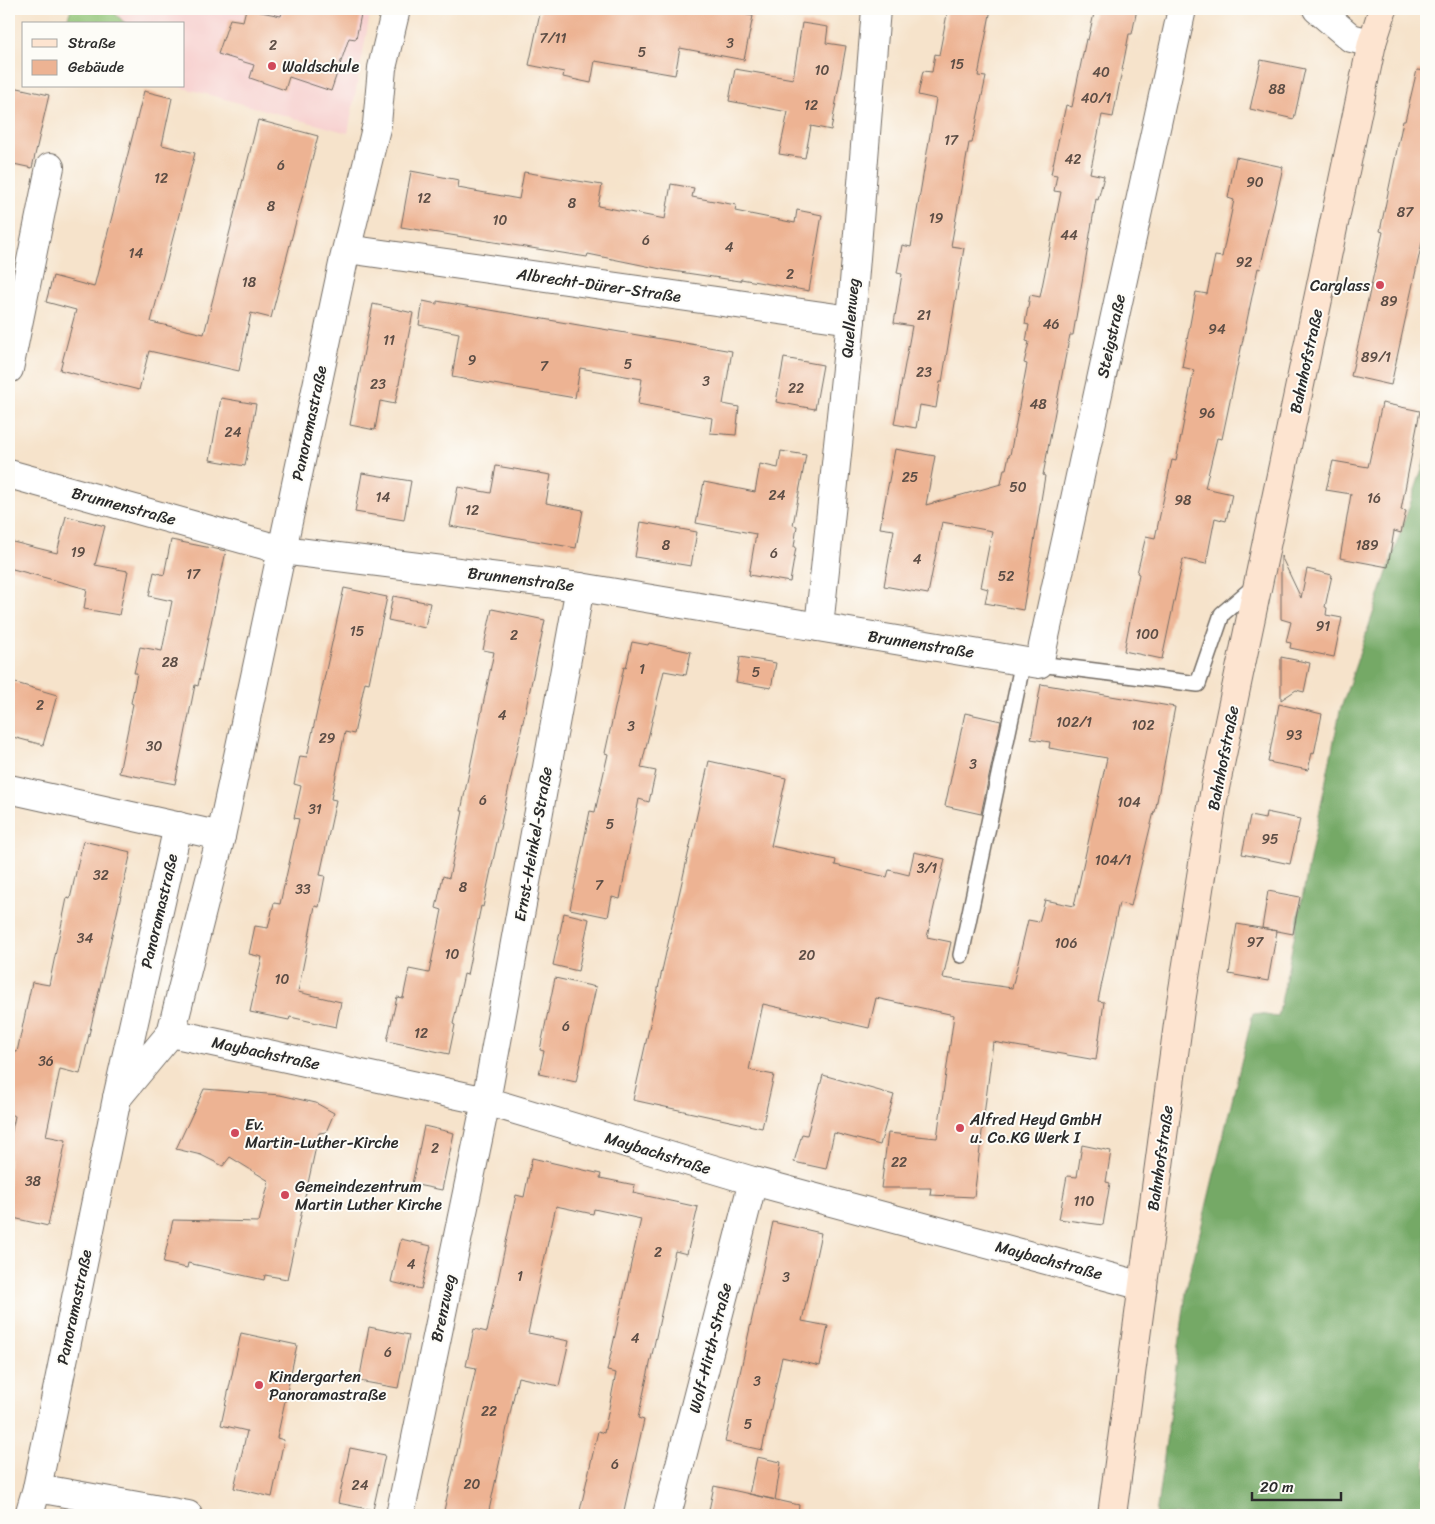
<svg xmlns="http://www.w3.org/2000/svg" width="1435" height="1524" viewBox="0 0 1435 1524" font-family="Sriracha,sans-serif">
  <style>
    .built { fill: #f7d0cf }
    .green { fill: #90c374; stroke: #5e7750 }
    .forest { fill: #74a966; stroke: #506a48 }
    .building { fill: #edb393 }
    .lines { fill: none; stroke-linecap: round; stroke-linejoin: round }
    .lane-casing { stroke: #726b63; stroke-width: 18 }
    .street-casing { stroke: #726b63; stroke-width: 30 }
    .secondary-casing { stroke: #726b63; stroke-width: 30 }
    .lane { stroke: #fff; stroke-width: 15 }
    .street { stroke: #fff; stroke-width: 28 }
    .secondary { stroke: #fde4d0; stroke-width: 28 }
    .poi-dot { fill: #d1495b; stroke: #fdfcf7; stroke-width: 2 }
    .labels { text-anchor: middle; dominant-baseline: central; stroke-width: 4; stroke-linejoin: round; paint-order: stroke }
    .number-label { font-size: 14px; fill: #5c4d45 }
    .poi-label { font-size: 16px; fill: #2b2b2b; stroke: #fdfcf7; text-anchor: start }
    .street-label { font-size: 16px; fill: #2b2b2b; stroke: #fdfcf7 }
  </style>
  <rect width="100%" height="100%" fill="#fdfcf7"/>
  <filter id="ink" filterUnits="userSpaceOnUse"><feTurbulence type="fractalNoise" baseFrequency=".02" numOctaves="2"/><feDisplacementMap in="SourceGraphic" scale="10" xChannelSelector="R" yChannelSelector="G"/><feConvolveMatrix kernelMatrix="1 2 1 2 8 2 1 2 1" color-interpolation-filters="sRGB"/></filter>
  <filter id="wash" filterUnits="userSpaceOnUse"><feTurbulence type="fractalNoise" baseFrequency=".0096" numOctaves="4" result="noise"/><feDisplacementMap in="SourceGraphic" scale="20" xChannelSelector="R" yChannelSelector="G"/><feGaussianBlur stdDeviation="1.12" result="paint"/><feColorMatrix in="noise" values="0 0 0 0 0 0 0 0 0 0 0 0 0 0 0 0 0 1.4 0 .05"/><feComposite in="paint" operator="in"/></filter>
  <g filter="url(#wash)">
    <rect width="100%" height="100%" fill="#f6e3cb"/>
    <polygon class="built" points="75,9 371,9 348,133 177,86 184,86 184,24 71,24"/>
    <polygon class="green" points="71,9 110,9 126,24 66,24"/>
    <polygon class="forest" points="1426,457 1426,1515 1156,1515 1187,1286 1253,1013 1278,1017 1340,711"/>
    <g id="blocks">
      <g class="building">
        <polygon points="246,9 281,16 283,9 362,9 356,39 349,38 331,91 289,77 285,90 250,78 254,65 218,54 230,19 243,21"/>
        <polygon points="541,9 716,9 753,16 744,60 680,48 675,75 595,61 591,83 563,77 564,72 529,65"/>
        <polygon points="948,9 991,9 978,76 986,77 972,143 969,143 951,246 964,248 942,382 940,382 936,408 920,405 916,428 894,424 912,326 894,323 902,274 897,273 902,245 911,247 936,99 918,95 923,71 932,72 935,54 939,55"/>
        <polygon points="1095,9 1137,9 1132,34 1129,34 1113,117 1102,115 1090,173 1104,176 1098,200 1096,199 1073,335 1070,335 1065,359 1043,475 1045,476 1023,610 985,603 988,589 981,587 992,531 942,522 928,594 884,586 894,530 880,528 895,449 935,456 926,505 1001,484 1004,469 1006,469 1009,455 1010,455 1027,364 1024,363 1029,342 1026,341 1029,325 1025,324 1030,295 1040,297 1061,192 1054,191 1057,175 1051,174 1066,105 1072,107 1086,39 1088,40"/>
        <polygon points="802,23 828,27 826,43 846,46 831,130 811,126 805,158 779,154 788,112 729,101 735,69 793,79"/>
        <polygon points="1261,60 1305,69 1294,119 1250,109"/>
        <polygon points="1417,70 1426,71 1426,224 1391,385 1351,376 1383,232 1380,231 1403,121 1405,121"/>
        <polygon points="9,86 49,95 32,168 9,163"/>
        <polygon points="144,91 172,98 162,145 195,153 151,322 204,334 258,120 318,136 271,318 251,313 239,371 149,351 139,390 60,370 76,310 46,302 53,276 94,287"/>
        <polygon points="1236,157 1283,167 1260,269 1258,268 1222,439 1217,438 1205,488 1232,494 1226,521 1215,518 1206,564 1183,559 1162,659 1124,651 1139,574 1137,573 1146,536 1155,538 1172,460 1176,461 1194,370 1182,367 1196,292 1207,294 1215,256 1222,257 1234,200 1228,198"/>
        <polygon points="411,171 459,180 458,188 519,199 524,172 602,185 598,206 665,219 671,184 694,188 692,197 736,205 735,211 795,223 797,210 822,215 809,291 741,279 740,281 666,270 588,254 587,257 401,227"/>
        <polygon points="423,301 437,304 437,301 732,351 723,404 739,407 736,435 710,433 712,418 638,404 642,379 580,368 575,398 452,377 459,333 419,325"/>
        <polygon points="373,304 413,313 395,404 380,401 375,430 350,425"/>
        <polygon points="784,358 823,365 815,409 776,402"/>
        <polygon points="221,398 256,404 245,466 210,460"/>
        <polygon points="1382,403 1420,411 1401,510 1406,511 1401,533 1394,531 1388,567 1340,558 1351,494 1326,490 1333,461 1368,467"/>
        <polygon points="781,451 806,455 793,525 797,526 794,547 796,547 790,582 749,575 756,534 696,523 704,482 755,492 760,464 778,468"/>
        <polygon points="496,466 551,475 546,503 583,510 576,548 450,526 458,487 491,493"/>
        <polygon points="362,473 411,481 404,520 355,512"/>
        <polygon points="66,516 105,526 95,565 128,571 119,615 84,609 87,589 9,568 9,541 57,553"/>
        <polygon points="641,522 697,532 691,566 635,557"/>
        <polygon points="171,540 226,551 198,686 195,685 175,784 119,773 133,704 131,703 137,673 134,673 140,647 162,651 172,601 149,596 154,572 164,575"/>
        <polygon points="1281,556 1301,598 1307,569 1332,575 1325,607 1327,608 1326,615 1342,618 1334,657 1290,648 1291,643 1286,642 1291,622 1281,619"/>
        <polygon points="344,588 387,597 369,683 365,682 354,734 345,732 331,799 336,800 320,875 325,876 319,907 315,906 298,992 341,1002 336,1027 290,1017 289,1020 250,1012 262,957 249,954 255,926 268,928 274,903 280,904 299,819 294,818 301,786 294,784 300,756 307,757"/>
        <polygon points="393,596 430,603 425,628 388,620"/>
        <polygon points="492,609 545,620 483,907 481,906 467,975 464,974 453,1024 455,1025 449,1054 387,1041 397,997 403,998 409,969 429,973 442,910 436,908 443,876 449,878 463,811 461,811 494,652 483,650"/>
        <polygon points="632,642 648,645 649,643 691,652 686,675 664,671 641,768 656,771 649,802 639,799 620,899 612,897 608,917 570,909 590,811 595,812 608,754 605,753 624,667 626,668"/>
        <polygon points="740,657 776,663 771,688 736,682"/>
        <polygon points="1281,657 1310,663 1304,692 1296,690 1281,700"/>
        <polygon points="9,681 57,695 43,745 9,736"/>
        <polygon points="1041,684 1175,707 1155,812 1154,812 1131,906 1119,903 1098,1001 1104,1002 1096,1060 993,1042 974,1197 930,1195 931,1188 881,1188 888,1133 937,1138 954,1015 876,998 869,1028 763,1004 749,1070 774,1075 762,1128 633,1100 709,761 786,778 771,846 836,860 835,865 887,877 889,870 909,875 914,852 945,859 927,937 951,942 943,978 1012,988 1028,920 1039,922 1045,900 1074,906 1107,758 1049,748 1050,742 1031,739"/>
        <polygon points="1279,704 1322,714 1314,754 1312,753 1308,770 1268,762"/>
        <polygon points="965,713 1001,721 981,814 945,806"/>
        <polygon points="1266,812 1300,819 1290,864 1242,854 1250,816 1265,819"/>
        <polygon points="83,841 131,852 80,1074 60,1069 46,1136 66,1140 48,1226 9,1217 9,1145 15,1116 9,1114 9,1050 17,1052 32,982 49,985 67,898 70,899"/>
        <polygon points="1268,891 1300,897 1293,934 1262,928"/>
        <polygon points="564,913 589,919 578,971 553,965"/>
        <polygon points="1237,924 1277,931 1268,981 1229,974"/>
        <polygon points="555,978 596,987 576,1082 539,1074 544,1051 540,1050"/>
        <polygon points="823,1075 894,1095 880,1145 834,1133 826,1169 794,1162 802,1134 807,1135"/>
        <polygon points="204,1089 280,1095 316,1103 334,1113 326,1132 319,1133 287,1279 265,1275 264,1280 188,1263 187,1268 163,1263 173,1220 259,1222 269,1181 230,1157 223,1166 201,1155 176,1149"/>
        <polygon points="424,1126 454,1133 442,1190 412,1184"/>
        <polygon points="1082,1145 1111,1151 1106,1182 1110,1183 1103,1225 1059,1219 1067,1176 1077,1177"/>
        <polygon points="532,1158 601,1174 600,1178 635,1185 633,1193 698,1207 687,1254 675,1251 638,1418 644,1420 623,1515 579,1515 598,1431 604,1433 616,1373 607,1371 641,1219 594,1209 593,1214 556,1206 528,1333 569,1341 559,1386 518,1377 488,1515 443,1515 476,1368 466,1366 474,1329 487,1332 516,1195 524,1197"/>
        <polygon points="773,1222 821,1233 802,1321 828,1326 820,1366 782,1357 762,1450 725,1442"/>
        <polygon points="401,1239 431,1246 421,1289 391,1282"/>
        <polygon points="369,1327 409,1335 398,1388 359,1381"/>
        <polygon points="241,1333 297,1345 277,1438 284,1440 272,1497 234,1488 247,1431 221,1425"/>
        <polygon points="350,1448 385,1455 373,1510 338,1503"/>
        <polygon points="757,1457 781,1462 775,1500 749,1494"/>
        <polygon points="714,1486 799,1505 798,1515 708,1515"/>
      </g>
    </g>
  </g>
  <g filter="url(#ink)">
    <use href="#blocks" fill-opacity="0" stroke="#726b63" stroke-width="1"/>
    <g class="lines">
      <defs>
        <g id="lane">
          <polyline points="1039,664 1198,684 1222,614 1256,585"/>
          <polyline points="961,955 1023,661"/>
        </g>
        <g id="street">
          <polyline points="1317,9 1351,38 1372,43"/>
          <polyline points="347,249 851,320"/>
          <polyline points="9,369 50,167"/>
          <polyline points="9,474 282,550 580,587 1039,664 1182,9"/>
          <polyline points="819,627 851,320 876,9"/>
          <polyline points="9,789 221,836"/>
          <polyline points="171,1033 486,1101 753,1181 1143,1286"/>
          <polyline points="117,1098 171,1033 221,836 344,259 377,124 382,68 396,9"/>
          <polyline points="37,1488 188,1515"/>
          <polyline points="29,1515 37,1488 117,1098 178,826"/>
          <polyline points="400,1515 486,1101 580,587"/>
          <polyline points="667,1515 753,1181"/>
        </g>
        <polyline id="secondary" points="1112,1515 1181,1002 1215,788 1372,43 1383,9"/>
      </defs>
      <use href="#lane" class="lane-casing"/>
      <use href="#street" class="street-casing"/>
      <use href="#secondary" class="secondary-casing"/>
      <use href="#lane" class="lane"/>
      <use href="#street" class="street"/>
      <use href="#secondary" class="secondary"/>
    </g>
  </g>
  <g class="poi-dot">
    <circle cx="272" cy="66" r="5"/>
    <circle cx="1380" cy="285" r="5"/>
    <circle cx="960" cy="1128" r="5"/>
    <circle cx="235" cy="1133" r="5"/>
    <circle cx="285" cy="1195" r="5"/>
    <circle cx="259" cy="1385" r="5"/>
  </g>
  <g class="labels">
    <g class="number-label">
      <text x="553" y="38">7/11</text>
      <text x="730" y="43">3</text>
      <text x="273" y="45">2</text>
      <text x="642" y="52">5</text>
      <text x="957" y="64">15</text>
      <text x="822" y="70">10</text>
      <text x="1101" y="72">40</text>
      <text x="1277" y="89">88</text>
      <text x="1096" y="98">40/1</text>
      <text x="811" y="105">12</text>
      <text x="951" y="140">17</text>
      <text x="1073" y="159">42</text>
      <text x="281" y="165">6</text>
      <text x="161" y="178">12</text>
      <text x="1255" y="182">90</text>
      <text x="424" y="198">12</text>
      <text x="572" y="203">8</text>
      <text x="271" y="206">8</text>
      <text x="1405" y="212">87</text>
      <text x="936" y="218">19</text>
      <text x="500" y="220">10</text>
      <text x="1069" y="235">44</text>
      <text x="646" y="240">6</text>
      <text x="729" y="247">4</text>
      <text x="136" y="253">14</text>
      <text x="1244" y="262">92</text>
      <text x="790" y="274">2</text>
      <text x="249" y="282">18</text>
      <text x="1389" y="301">89</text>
      <text x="924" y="315">21</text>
      <text x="1051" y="324">46</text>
      <text x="1217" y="329">94</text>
      <text x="389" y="340">11</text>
      <text x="1376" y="357">89/1</text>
      <text x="472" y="360">9</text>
      <text x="628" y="364">5</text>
      <text x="544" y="366">7</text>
      <text x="924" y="372">23</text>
      <text x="706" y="381">3</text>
      <text x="378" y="384">23</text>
      <text x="796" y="388">22</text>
      <text x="1038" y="404">48</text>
      <text x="1207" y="413">96</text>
      <text x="233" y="432">24</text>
      <text x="910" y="477">25</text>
      <text x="1018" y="487">50</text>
      <text x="777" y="495">24</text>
      <text x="383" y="497">14</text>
      <text x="1374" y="498">16</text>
      <text x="1183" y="500">98</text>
      <text x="472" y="510">12</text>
      <text x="666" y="545">8</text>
      <text x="1367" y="545">189</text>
      <text x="78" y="552">19</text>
      <text x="774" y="553">6</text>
      <text x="917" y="559">4</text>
      <text x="193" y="574">17</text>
      <text x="1006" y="576">52</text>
      <text x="1323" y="626">91</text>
      <text x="357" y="631">15</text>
      <text x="1147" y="634">100</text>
      <text x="514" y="635">2</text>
      <text x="170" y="662">28</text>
      <text x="642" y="669">1</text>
      <text x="756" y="672">5</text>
      <text x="40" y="705">2</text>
      <text x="502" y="715">4</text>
      <text x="1074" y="722">102/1</text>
      <text x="1143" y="725">102</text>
      <text x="631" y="726">3</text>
      <text x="1294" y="735">93</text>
      <text x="327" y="738">29</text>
      <text x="154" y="746">30</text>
      <text x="973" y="764">3</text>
      <text x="483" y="800">6</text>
      <text x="1129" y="802">104</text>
      <text x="315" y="809">31</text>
      <text x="610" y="824">5</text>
      <text x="1270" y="839">95</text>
      <text x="1113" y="860">104/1</text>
      <text x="927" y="868">3/1</text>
      <text x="101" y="875">32</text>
      <text x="599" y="885">7</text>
      <text x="463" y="887">8</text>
      <text x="303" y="889">33</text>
      <text x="85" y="938">34</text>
      <text x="1255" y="942">97</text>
      <text x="1066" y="943">106</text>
      <text x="452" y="954">10</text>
      <text x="807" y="955">20</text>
      <text x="282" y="979">10</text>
      <text x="566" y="1026">6</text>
      <text x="421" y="1033">12</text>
      <text x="46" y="1061">36</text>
      <text x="435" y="1148">2</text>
      <text x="899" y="1162">22</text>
      <text x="33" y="1181">38</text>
      <text x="1084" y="1201">110</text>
      <text x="658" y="1252">2</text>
      <text x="411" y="1264">4</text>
      <text x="520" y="1276">1</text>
      <text x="786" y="1277">3</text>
      <text x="635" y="1338">4</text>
      <text x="388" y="1352">6</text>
      <text x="757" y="1381">3</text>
      <text x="489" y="1411">22</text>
      <text x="748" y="1424">5</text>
      <text x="615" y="1464">6</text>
      <text x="472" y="1484">20</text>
      <text x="360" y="1485">24</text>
    </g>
    <g class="poi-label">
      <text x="282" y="66">Waldschule</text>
      <text x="1370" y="285" text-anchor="end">Carglass</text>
      <text x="970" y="1119">Alfred Heyd GmbH<tspan x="970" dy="18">u. Co.KG Werk I</tspan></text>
      <text x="245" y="1124">Ev.<tspan x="245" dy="18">Martin-Luther-Kirche</tspan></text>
      <text x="295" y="1186">Gemeindezentrum<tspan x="295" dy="18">Martin Luther Kirche</tspan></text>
      <text x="269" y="1376">Kindergarten<tspan x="269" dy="18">Panoramastraße</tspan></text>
    </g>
    <g class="street-label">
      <text transform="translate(599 285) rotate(8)">Albrecht-Dürer-Straße</text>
      <text transform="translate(850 318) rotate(-85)">Quellenweg</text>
      <text transform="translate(1111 336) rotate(-78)">Steigstraße</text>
      <text transform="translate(1306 361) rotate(-78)">Bahnhofstraße</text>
      <text transform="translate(309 423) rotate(-78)">Panoramastraße</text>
      <text transform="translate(124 506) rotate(15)">Brunnenstraße</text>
      <text transform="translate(521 579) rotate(7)">Brunnenstraße</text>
      <text transform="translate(921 644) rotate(9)">Brunnenstraße</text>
      <text transform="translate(1223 758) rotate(-79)">Bahnhofstraße</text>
      <text transform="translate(533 844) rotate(-80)">Ernst-Heinkel-Straße</text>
      <text transform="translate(159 911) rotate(-77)">Panoramastraße</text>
      <text transform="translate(266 1053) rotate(12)">Maybachstraße</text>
      <text transform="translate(658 1153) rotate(17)">Maybachstraße</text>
      <text transform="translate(1160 1158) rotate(-82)">Bahnhofstraße</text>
      <text transform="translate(1049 1260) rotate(15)">Maybachstraße</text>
      <text transform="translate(74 1307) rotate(-78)">Panoramastraße</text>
      <text transform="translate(443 1308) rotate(-78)">Brenzweg</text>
      <text transform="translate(710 1348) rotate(-76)">Wolf-Hirth-Straße</text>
    </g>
  </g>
  <rect width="1435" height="1524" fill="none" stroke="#fdfcf7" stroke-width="30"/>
  <rect x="22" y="22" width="162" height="65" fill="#fdfcf7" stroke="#a9a8a5"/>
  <rect x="32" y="39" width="25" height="8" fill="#fde4d0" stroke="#a9a8a5"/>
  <text x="68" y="48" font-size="15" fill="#2b2b2b">Straße</text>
  <rect x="32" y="60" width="25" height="15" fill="#edb393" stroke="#a9a8a5"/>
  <text x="68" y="72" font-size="15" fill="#2b2b2b">Gebäude</text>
  <path d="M1252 1492v8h89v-8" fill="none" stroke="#2b2b2b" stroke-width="2.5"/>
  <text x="1260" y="1492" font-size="15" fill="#2b2b2b" stroke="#fdfcf7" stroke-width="4" paint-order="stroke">20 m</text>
</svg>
